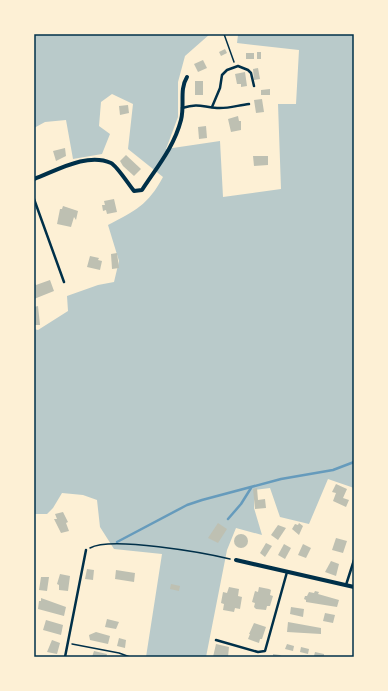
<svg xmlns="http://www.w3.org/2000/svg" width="388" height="691" viewBox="0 0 388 691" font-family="'Asap Condensed',sans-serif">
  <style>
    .green { fill: #b9caca }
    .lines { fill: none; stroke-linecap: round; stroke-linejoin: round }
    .stream { stroke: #669bbc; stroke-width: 2.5 }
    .building { fill: #bec0b2 }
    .path { stroke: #003049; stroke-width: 1.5 }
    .service { stroke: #003049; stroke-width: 2.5 }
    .minor { stroke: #003049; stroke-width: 4 }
    .neatline { fill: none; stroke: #003049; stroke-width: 1.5 }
  </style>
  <rect width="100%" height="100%" fill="#fdf0d5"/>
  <path class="green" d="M 34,34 L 210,34 L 185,56 L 178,82 L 178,117 L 166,149 L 220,141 L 223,197 L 281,189 L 278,104 L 296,104 L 299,50 L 237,43 L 238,35 L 231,34 L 354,34 L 354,488 L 328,479 L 309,524 L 280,517 L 270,488 L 254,490 L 254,508 L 262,535 L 236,528 L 227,550 L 206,657 L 146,657 L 162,554 L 114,549 L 100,527 L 97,500 L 83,495 L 62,493 L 53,508 L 47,514 L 34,514 L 34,329 L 38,330 L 68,311 L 67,296 L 98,285 L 114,282 L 119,261 L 108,225 C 135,211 148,205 163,177 L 128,149 L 133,104 L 112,94 L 101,102 L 99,126 L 110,134 L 102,154 L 73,159 L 66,120 L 45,122 L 34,128 Z"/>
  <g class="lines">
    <g class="stream">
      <polyline points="228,519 241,504 251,488"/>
      <polyline points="117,542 187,505 202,500 281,479 333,470 354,462"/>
    </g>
  </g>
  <g class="building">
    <polygon points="225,49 227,53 221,56 219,52"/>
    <rect x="257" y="52" width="4" height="7"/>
    <rect x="246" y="53" width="8" height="6"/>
    <polygon points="203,60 207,68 198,72 194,64"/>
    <polygon points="258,68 260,79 254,80 253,69"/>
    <polygon points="245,72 247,86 241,87 241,84 237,84 235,74"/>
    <rect x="195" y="81" width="8" height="14"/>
    <polygon points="270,89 270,95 261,95 261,90"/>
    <polygon points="262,99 264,112 256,113 254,100"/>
    <polygon points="128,105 129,113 120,115 119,106"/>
    <polygon points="238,116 239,121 241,121 241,130 231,132 228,119"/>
    <polygon points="206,126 207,138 199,139 198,127"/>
    <polygon points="65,148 66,156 56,161 53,151"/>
    <polygon points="126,155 141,169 134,176 123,166 120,161"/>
    <polygon points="253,156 268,156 268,165 254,166"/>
    <polygon points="114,199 117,212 107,214 106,210 103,211 102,205 105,205 104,201"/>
    <polygon points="63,206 78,211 76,220 74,217 71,227 57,224 60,209 62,209"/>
    <polygon points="117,253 119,268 112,269 111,254"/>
    <polygon points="90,256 99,258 98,260 102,261 100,270 87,267"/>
    <polygon points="50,280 54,291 34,299 34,281 36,285"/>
    <polygon points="38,306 40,325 34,325 34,307"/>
    <polygon points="336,484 347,489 343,498 349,500 346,507 333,501 336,493 332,492"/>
    <polygon points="257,488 258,500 265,499 266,508 255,509 253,489"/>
    <polygon points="63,512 68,522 66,523 69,531 61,533 54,519 57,519 55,514"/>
    <polygon points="218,523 227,529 218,543 208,538"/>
    <polygon points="299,523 303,526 299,535 292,529 295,524 298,525"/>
    <polygon points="278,525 286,528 278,540 271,535"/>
    <circle cx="241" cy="541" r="7"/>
    <polygon points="336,538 347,541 343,553 332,550"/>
    <polygon points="266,543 272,546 265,557 260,553"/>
    <polygon points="284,544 291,548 285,559 278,555"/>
    <polygon points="303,544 311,548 306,558 298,555"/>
    <polygon points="331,561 339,564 336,576 325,572"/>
    <polygon points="87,569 94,570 93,580 85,579"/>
    <polygon points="116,570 135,573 134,582 115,579"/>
    <polygon points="60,574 70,576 68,591 59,590 59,585 57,584"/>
    <polygon points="41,577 49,577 47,591 39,590"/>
    <polygon points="171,584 180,586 179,591 170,589"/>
    <polygon points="229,587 239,589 238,596 242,597 240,609 235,608 234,612 223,610 224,604 221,603 223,592 227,593"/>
    <polygon points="259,587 269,589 271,590 270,595 273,596 270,606 267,606 266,610 256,609 254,607 255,603 252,602 255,591 258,592"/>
    <polygon points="315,591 319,592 318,594 339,600 337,607 306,602 306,600 304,599 305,596 307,596 309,592 314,593"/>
    <polygon points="41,598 66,607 64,616 38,609 39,601 41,601"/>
    <polygon points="291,607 304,609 303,617 290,614"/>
    <polygon points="325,613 335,615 333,623 323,621"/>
    <polygon points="107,619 119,622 116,629 105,627"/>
    <polygon points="46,620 63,625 61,635 43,630"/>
    <polygon points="288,622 321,628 321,634 287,632"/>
    <polygon points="254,623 266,627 262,639 260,639 259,643 248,639 250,634 249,634"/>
    <polygon points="96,632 110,636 108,644 90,640 89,635"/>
    <polygon points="119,638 126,640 125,648 117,646"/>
    <polygon points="52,640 60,643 57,654 47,652"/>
    <polygon points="216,644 229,647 228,657 213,657"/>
    <polygon points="287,644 294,646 293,651 285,649"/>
    <polygon points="301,647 309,649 308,654 300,652"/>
    <polygon points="94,651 107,654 106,657 92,657"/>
    <polygon points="315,652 324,654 324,657 314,656"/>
    <polygon points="273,654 280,655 283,657 273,657"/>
  </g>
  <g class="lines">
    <g class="path">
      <polyline points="224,34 234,62"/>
      <path d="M 90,548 C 111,536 205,553 230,559"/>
      <polyline points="72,644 119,653 130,657"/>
    </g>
    <g class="service">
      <polyline points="212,107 220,88 222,75 227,70 238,66 248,70 251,73 254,86"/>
      <path d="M 182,108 C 199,103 202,107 217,108 C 227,109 239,105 249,104"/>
      <polyline points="34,199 64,282"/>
      <polyline points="346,585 354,560"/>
      <polyline points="216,640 258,652 265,651 287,572"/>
      <polyline points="65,657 86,550"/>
    </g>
    <g class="minor">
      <path d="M 34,179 C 56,171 87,152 111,163 C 117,166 129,185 134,191 L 142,190 C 157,167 174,147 181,120 C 185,105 179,90 187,77"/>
      <polyline points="236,560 354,587"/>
    </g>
  </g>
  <rect width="388" height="691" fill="none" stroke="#fdf0d5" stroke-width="70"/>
  <rect x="35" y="35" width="318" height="621" class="neatline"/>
</svg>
